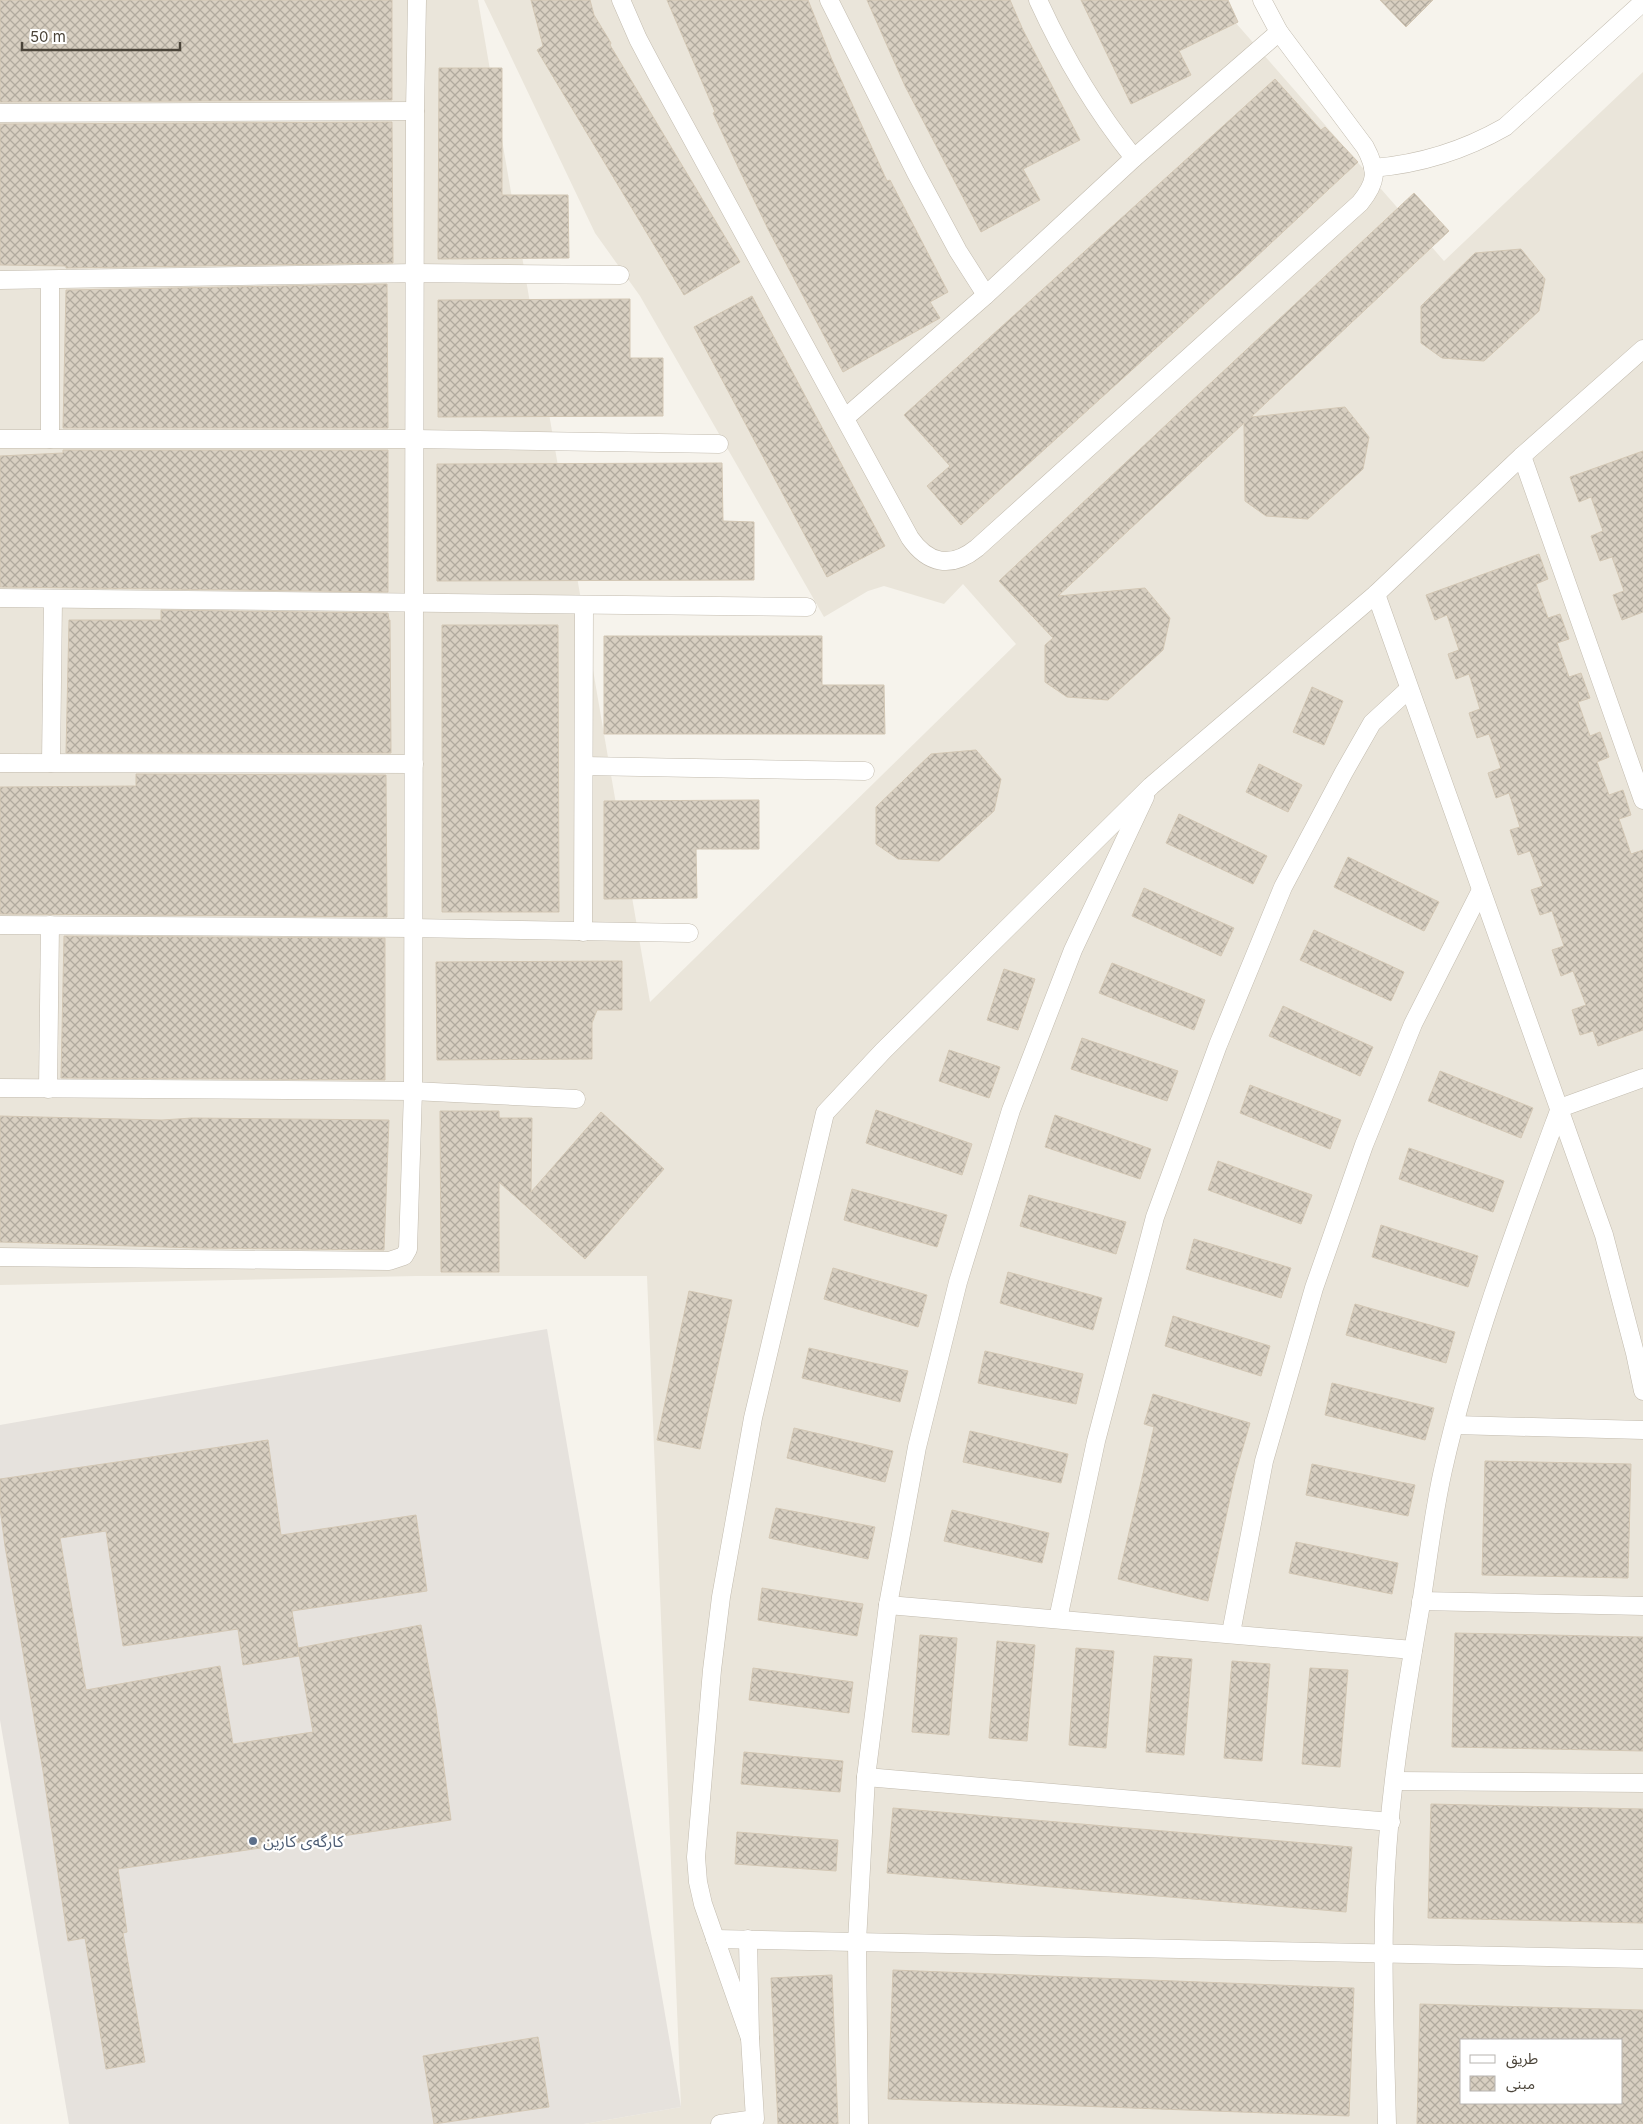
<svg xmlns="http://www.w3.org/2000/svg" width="1643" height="2124" viewBox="0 0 1643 2124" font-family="Inter,'Noto Sans Arabic',sans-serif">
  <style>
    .residential { fill: #eae5da; fill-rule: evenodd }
    .industrial { fill: #e6e2dd }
    .building { fill: url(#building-cross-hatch); stroke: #d3c7b4; fill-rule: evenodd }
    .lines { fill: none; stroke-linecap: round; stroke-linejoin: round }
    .street-casing { stroke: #c2bbae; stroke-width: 19 }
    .street { stroke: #fff; stroke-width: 18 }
    .service-dot { fill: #5c6f8a; stroke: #fff; stroke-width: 2 }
    .labels { text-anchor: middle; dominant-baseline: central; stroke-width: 4.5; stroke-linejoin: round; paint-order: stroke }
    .service-label { font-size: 16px; fill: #4e5e75; stroke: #fff; text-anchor: start }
  </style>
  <defs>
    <pattern id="building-cross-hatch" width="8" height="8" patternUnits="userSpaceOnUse" patternTransform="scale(1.25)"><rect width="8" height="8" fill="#d8cfc1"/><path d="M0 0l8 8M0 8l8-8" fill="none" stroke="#b1aa9e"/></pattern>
  </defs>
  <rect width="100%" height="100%" fill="#f6f3ec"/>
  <path class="residential" d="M 0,0 L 478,0 L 650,1002 L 1016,644 L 963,584 L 944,604 L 884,586 L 868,591 L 824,617 L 640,296 L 595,233 L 484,0 L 1222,0 L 1228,14 L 1444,261 L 1643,72 L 1643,2124 L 584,2124 L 681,2107 L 647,1276 L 416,1276 L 0,1285 ZM 1462,2040 L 1622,2040 L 1622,2103 L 1462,2103 Z"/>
  <polygon class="industrial" points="547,1329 681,2107 584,2124 69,2124 0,1720 0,1425"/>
  <g class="building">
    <polygon points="0,0 392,0 392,100 0,102"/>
    <polygon points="531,0 590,0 594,15 611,43 610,45 740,262 684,295 537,50 543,46"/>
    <polygon points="667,0 808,0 832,60 887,181 890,180 948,292 930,302 940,318 843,372 768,229 740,171 713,113 715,112"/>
    <polygon points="867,0 1010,0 1023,30 1080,140 1023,169 1040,200 981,232 905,86"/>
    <polygon points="1081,0 1228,0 1238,22 1179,51 1191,75 1131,104"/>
    <polygon points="1380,0 1433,0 1406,27"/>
    <polygon points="439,68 502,68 502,195 568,195 569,258 438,259"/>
    <polygon points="1275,79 1321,130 1325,127 1358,162 1240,272 961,525 927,486 950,466 904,415"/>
    <polygon points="392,122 393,263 66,268 66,266 0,265 0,124"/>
    <polygon points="1414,193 1449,231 1251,417 1345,407 1369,437 1363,469 1308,519 1266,516 1245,501 1244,423 1058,596 1145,588 1170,618 1163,650 1108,700 1067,697 1045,682 1045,645 1053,638 999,581"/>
    <polygon points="1521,249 1545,279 1539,311 1484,361 1442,358 1421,343 1421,306 1475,253"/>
    <polygon points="387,284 388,428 63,428 66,290"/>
    <polygon points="752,296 885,546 827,577 694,327"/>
    <polygon points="630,299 630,358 663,358 663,416 438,417 438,300"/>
    <polygon points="63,450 388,450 388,592 0,587 0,456 63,453"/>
    <polygon points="1643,451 1643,612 1622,620 1613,595 1624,591 1612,557 1600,561 1591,536 1603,531 1591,497 1579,502 1570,477"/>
    <polygon points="722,463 723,521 754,522 754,580 437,581 437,464"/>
    <polygon points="1539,554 1548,579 1536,584 1548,618 1560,614 1569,639 1557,643 1569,677 1581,673 1590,698 1578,702 1590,736 1600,732 1609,757 1597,762 1609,795 1623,790 1631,815 1619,819 1631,854 1643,850 1643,1030 1598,1046 1593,1031 1580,1035 1572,1010 1586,1005 1573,971 1561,976 1552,950 1564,946 1552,911 1540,915 1531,890 1543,886 1530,851 1518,855 1510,830 1520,827 1509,793 1496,798 1488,773 1501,768 1489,734 1477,738 1469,713 1480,709 1469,674 1456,679 1448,654 1459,650 1447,615 1435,620 1426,595"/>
    <polygon points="161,610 388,613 389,620 390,620 391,753 66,753 69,620 161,620"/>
    <polygon points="442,625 558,625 559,912 442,912"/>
    <polygon points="604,636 822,636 822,685 884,685 885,734 604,734"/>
    <polygon points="1312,687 1343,701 1324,745 1293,732"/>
    <polygon points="976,750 1001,779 994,811 939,861 898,859 876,844 876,807 931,754"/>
    <polygon points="1259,764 1302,785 1288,812 1246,792"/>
    <polygon points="136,774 386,775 387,917 0,914 0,787 136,786"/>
    <polygon points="759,800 759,849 696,849 697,898 604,899 604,801"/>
    <polygon points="1179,814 1267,856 1253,884 1166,843"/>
    <polygon points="1348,857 1439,902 1424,931 1334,887"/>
    <polygon points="1144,888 1234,928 1221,956 1132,916"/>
    <polygon points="1314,930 1404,972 1391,1001 1300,960"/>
    <polygon points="64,936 385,938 385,1080 61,1078"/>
    <polygon points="622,961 622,1010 597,1010 592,1023 592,1059 437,1060 436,962"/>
    <polygon points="1112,963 1205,1000 1194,1030 1099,993"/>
    <polygon points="1004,969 1035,979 1018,1030 987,1020"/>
    <polygon points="1283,1006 1373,1047 1360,1076 1269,1036"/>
    <polygon points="1082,1038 1178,1071 1167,1101 1071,1069"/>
    <polygon points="949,1050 1000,1067 989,1098 939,1081"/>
    <polygon points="1440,1071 1533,1108 1521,1138 1428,1101"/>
    <polygon points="1250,1085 1341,1120 1330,1149 1240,1113"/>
    <polygon points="876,1110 972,1144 962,1175 866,1143"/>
    <polygon points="440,1111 499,1111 499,1118 532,1118 531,1192 601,1112 664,1169 585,1259 499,1182 499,1272 441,1272"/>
    <polygon points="1055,1115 1151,1149 1140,1179 1045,1147"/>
    <polygon points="0,1116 162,1120 192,1118 389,1120 384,1250 197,1248 0,1242"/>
    <polygon points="1409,1148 1504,1181 1493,1212 1399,1179"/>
    <polygon points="1218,1161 1312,1195 1301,1224 1208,1190"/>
    <polygon points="852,1189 947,1215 937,1247 844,1220"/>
    <polygon points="1029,1195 1126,1222 1116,1254 1020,1226"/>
    <polygon points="1381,1225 1478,1256 1468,1287 1372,1257"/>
    <polygon points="1194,1239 1291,1268 1281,1298 1186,1269"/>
    <polygon points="833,1268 927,1295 918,1327 824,1299"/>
    <polygon points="1008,1272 1102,1298 1093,1330 1000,1303"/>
    <polygon points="689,1291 732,1300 700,1449 657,1440"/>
    <polygon points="1355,1304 1455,1332 1446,1363 1346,1335"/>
    <polygon points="1173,1316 1270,1346 1261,1376 1165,1346"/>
    <polygon points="809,1348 908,1371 900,1402 802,1378"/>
    <polygon points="985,1351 1083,1374 1076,1404 978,1383"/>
    <polygon points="1332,1383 1434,1408 1425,1440 1325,1415"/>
    <polygon points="1153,1394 1250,1423 1235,1475 1208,1601 1118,1579 1154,1427 1144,1424"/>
    <polygon points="794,1428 893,1451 885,1482 787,1458"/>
    <polygon points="970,1431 1068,1454 1061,1483 963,1462"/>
    <path d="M 268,1440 L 281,1535 L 416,1515 L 427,1591 L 292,1611 L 298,1648 L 421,1625 L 436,1709 L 451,1820 L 118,1869 L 127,1932 L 123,1933 L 145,2062 L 106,2069 L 85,1938 L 68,1941 L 43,1771 L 5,1546 L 0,1508 L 0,1479 ZM 106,1531 L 123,1646 L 238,1629 L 243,1665 L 299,1656 L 298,1648 L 313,1732 L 233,1744 L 220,1666 L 86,1690 L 60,1538 Z"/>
    <polygon points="1485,1461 1631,1464 1628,1578 1482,1575"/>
    <polygon points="1312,1464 1415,1485 1408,1516 1306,1495"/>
    <polygon points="776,1508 875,1527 868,1559 769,1538"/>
    <polygon points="952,1510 1049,1533 1042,1563 944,1541"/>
    <polygon points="1296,1542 1398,1563 1392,1594 1289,1573"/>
    <polygon points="762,1588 863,1604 857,1636 758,1620"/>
    <polygon points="1455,1633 1643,1637 1643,1751 1452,1747"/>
    <polygon points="920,1635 957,1638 949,1735 912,1732"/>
    <polygon points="997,1641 1035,1645 1027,1741 989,1738"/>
    <polygon points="1076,1648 1114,1651 1106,1748 1069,1745"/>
    <polygon points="1154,1656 1192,1659 1184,1755 1146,1752"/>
    <polygon points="1232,1661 1270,1664 1262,1761 1224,1758"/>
    <polygon points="753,1668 853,1682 849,1713 749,1700"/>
    <polygon points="1310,1668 1348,1670 1340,1767 1302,1764"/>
    <polygon points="744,1752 843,1761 840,1792 741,1784"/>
    <polygon points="1431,1804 1643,1809 1643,1923 1428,1918"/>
    <polygon points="893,1808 1352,1847 1346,1912 887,1873"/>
    <polygon points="737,1832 838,1840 836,1871 735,1864"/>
    <polygon points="893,1970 1354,1988 1349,2116 888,2099"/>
    <polygon points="832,1975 838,2124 778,2124 771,1978"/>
    <path d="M 1420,2004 L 1643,2010 L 1643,2124 L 1417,2124 ZM 1462,2040 L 1622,2040 L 1622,2103 L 1462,2103 Z"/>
    <polygon points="538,2037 549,2107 434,2124 423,2056"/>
  </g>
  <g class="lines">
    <defs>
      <g id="street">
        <path d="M 621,0 L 638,39 L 656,73 L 910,538 C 928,564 951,569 977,548 L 1360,203 C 1377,182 1378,171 1365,147 L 1279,32 L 1262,0"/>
        <polyline points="829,0 916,173 958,251 986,295"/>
        <path d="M 1038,0 C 1064,57 1095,109 1134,158"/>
        <polyline points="0,113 415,111"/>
        <path d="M 1373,168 C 1421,164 1463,151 1505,127 L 1643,2"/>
        <polyline points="0,280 415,273 620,275"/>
        <polyline points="845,418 986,295 1134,158 1279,32"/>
        <polyline points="0,439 415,439 719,444"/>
        <polyline points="50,439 50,281"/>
        <polyline points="1522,456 1643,800"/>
        <polyline points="1376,594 1604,1235 1635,1353 1643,1391"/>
        <polyline points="0,598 807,607"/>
        <polyline points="0,763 414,764"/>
        <polyline points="51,763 53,599"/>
        <polyline points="584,766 865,771"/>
        <polyline points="0,925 412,928 689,933"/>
        <polyline points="583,932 584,605"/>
        <polyline points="0,1088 413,1091 576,1099"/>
        <polyline points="48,1089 50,925"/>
        <polyline points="0,1257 389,1261 404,1256 408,1249 413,1091 415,111 417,0"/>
        <polyline points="1455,1425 1643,1430"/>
        <polyline points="1421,1601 1643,1606"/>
        <polyline points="888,1605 1413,1650"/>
        <polyline points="1058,1619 1096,1441 1155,1217 1218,1045 1283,887 1344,772 1372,723 1409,689"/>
        <polyline points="1231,1633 1264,1461 1314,1288 1364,1145 1413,1024 1481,890"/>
        <polyline points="866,1777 1391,1822"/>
        <polyline points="1395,1781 1643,1783"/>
        <polyline points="715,1939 1643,1959"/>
        <polyline points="750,2038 703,1904 698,1882 696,1857 712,1670 721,1597 753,1418 825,1113 883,1051 1151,786 1376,594 1522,456 1643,349"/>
        <polyline points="720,2124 755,2119 750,2038 748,1939"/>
        <polyline points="859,2124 857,1942 866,1777 888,1605 917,1447 958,1282 1011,1110 1073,950 1145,797"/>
        <path d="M 1387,2124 C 1385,2039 1381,1953 1386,1868 C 1391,1780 1406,1691 1421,1604 C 1428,1560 1433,1514 1443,1470 C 1471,1346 1516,1227 1560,1108 L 1643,1078"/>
      </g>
    </defs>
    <use href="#street" class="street-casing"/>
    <use href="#street" class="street"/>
  </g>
  <circle class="service-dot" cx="253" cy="1841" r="5"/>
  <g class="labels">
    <g class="service-label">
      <text x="263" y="1841">کارگەی کارین</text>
    </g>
  </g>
  <rect x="1460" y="2039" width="162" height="65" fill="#ffffff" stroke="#b7b4b0"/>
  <rect x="1470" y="2055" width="25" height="8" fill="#ffffff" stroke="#b7b4b0"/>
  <text x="1506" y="2064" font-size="15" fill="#4b4439">طريق</text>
  <rect x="1470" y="2076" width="25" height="15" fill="url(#building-cross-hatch)" stroke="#b7b4b0"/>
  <text x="1506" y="2089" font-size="15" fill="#4b4439">مبنى</text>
  <path d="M22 42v8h158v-8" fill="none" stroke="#4b4439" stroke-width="2.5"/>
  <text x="30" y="42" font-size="15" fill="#4b4439" stroke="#ffffff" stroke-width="4" paint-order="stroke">50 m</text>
</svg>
